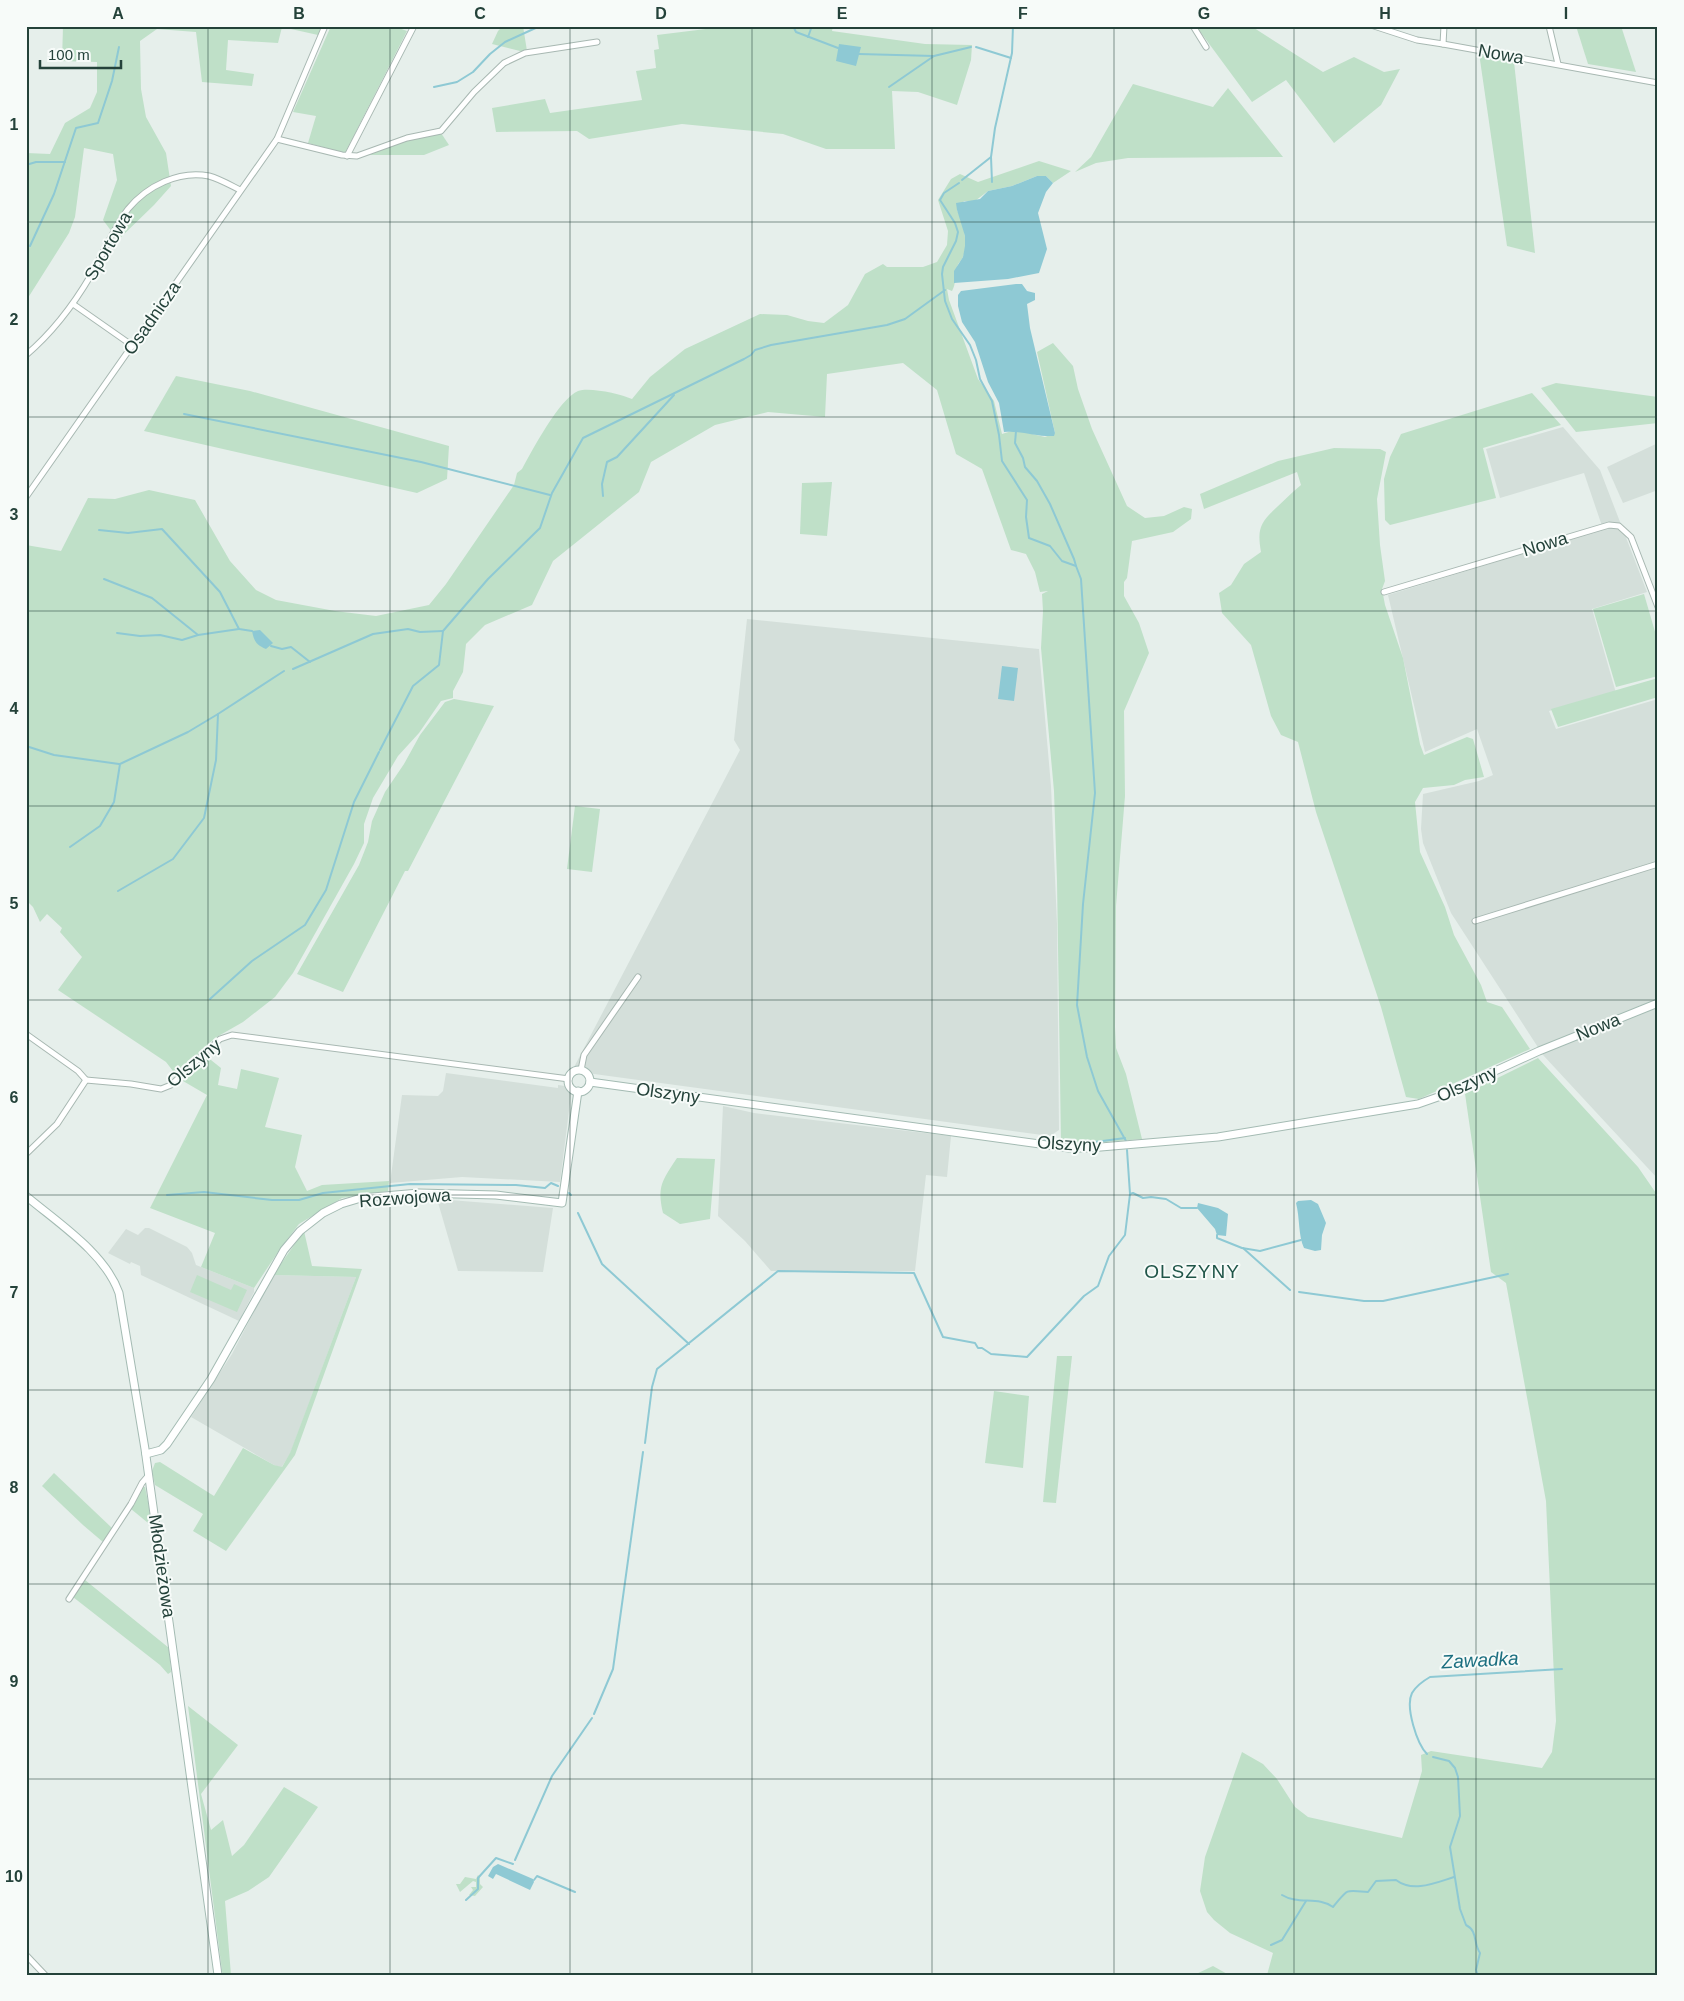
<svg xmlns="http://www.w3.org/2000/svg" width="1684" height="2001" viewBox="0 0 1684 2001" font-family="Helvetica,sans-serif">
  <style>
    .built { fill: #d4dfda }
    .green { fill: #bfe0c8 }
    .water { fill: #8ec9d4 }
    .lines { fill: none; stroke-linecap: round; stroke-linejoin: round }
    .stream { stroke: #8ec9d4; stroke-width: 2 }
    .street-casing { stroke: #a8b8b2; stroke-width: 7 }
    .secondary-casing { stroke: #a4bbb3; stroke-width: 9 }
    .street { stroke: #fff; stroke-width: 5 }
    .secondary { stroke: #fff; stroke-width: 7 }
    .grid { fill: none; stroke: #24423a; stroke-width: 1; stroke-opacity: 0.55 }
    .labels { text-anchor: middle; dominant-baseline: central; stroke-width: 4; stroke-linejoin: round; paint-order: stroke }
    .street-label { font-size: 18px; fill: #24423a; stroke: #f7fbf9 }
    .neighbourhood-label { font-size: 19px; letter-spacing: 1px; fill: #1f5548; stroke: #f7fbf9 }
    .water-label { font-size: 19px; font-style: italic; fill: #1c6f80; stroke: #f7fbf9 }
    .neatline { fill: none; stroke: #24423a; stroke-width: 2 }
    .grid-label { font-size: 16px; text-anchor: middle; font-weight: bold; fill: #24423a }
  </style>
  <rect width="100%" height="100%" fill="#e6efeb"/>
  <g class="built">
    <polygon points="1563,427 1600,470 1647,592 1592,609 1616,693 1549,711 1556,729 1658,699 1658,1179 1543,1055 1451,913 1423,843 1421,829 1423,794 1479,781 1493,775 1477,729 1425,752 1388,595 1603,529 1584,473 1500,498 1486,449"/>
    <polygon points="1658,443 1658,490 1623,503 1607,467"/>
    <polygon points="747,619 1039,649 1051,786 1057,924 1059,1130 1050,1136 572,1071 740,750 734,740"/>
    <polygon points="446,1073 558,1088 558,1085 572,1087 560,1182 462,1177 390,1183 402,1095 438,1096 443,1091"/>
    <polygon points="723,1106 754,1113 951,1136 947,1177 926,1175 915,1271 771,1271 745,1241 718,1216"/>
    <polygon points="437,1199 553,1208 543,1272 458,1271"/>
    <polygon points="145,1228 149,1228 187,1247 192,1253 196,1265 254,1288 254,1292 239,1321 141,1275 140,1266 131,1262 130,1264 108,1253 126,1229 138,1235"/>
    <polygon points="273,1275 356,1277 290,1454 281,1468 274,1465 191,1417 232,1354"/>
  </g>
  <g class="green">
    <polygon points="63,26 322,26 318,35 282,27 278,43 228,40 226,70 254,74 252,86 202,82 196,32 157,29 140,41 141,89 146,117 166,153 171,186 154,205 118,240 103,220 117,180 113,154 84,148 75,217 69,233 26,301 26,153 50,154 65,123 90,108 97,92 97,62 62,61"/>
    <polygon points="331,26 393,26 407,31 345,153 308,143 316,116 293,112"/>
    <polygon points="503,26 523,26 527,51 520,51 492,44 498,31"/>
    <polygon points="730,26 833,26 832,31 925,44 972,45 971,60 957,105 918,92 892,91 895,149 826,149 783,134 682,124 589,139 577,131 496,132 492,108 545,99 550,113 642,100 636,71 656,68 654,50 659,49 657,35"/>
    <polygon points="1196,26 1251,26 1323,72 1354,57 1384,72 1400,69 1381,105 1334,143 1286,80 1252,102"/>
    <polygon points="1576,26 1621,26 1636,72 1588,64"/>
    <polygon points="1479,53 1514,62 1535,253 1507,246"/>
    <polygon points="1133,84 1213,107 1228,88 1283,157 1128,158 1096,163 1075,172 1091,157"/>
    <polygon points="441,133 449,145 424,155 364,155 403,141"/>
    <path d="M 1039,161 L 1071,171 L 1053,183 L 1046,176 L 1037,176 L 1012,186 L 988,191 L 975,201 L 964,201 L 957,210 C 963,223 969,242 963,257 C 961,261 958,263 957,267 C 955,275 956,284 952,291 L 947,289 L 949,300 L 978,379 L 994,401 L 1002,434 L 1015,430 L 1045,437 L 1055,433 L 1037,352 L 1053,343 L 1073,366 L 1078,389 L 1092,429 L 1127,506 L 1145,518 L 1164,516 L 1184,507 L 1192,509 L 1191,519 L 1173,532 L 1132,541 L 1127,578 L 1124,582 L 1124,596 L 1139,623 L 1149,653 L 1124,711 L 1125,796 L 1116,906 L 1115,1027 L 1116,1048 L 1126,1074 L 1142,1139 L 1081,1144 L 1061,1142 L 1057,881 L 1054,791 L 1041,648 L 1043,611 L 1042,594 L 1048,591 L 1040,592 L 1035,572 L 1026,554 L 1011,550 L 982,469 L 956,454 L 937,390 L 903,363 L 827,374 L 825,417 L 768,412 L 715,425 L 651,462 L 639,492 L 553,561 L 532,605 L 485,625 L 466,644 L 463,672 L 453,691 L 453,698 L 441,701 L 419,733 L 398,756 L 373,798 L 364,824 L 364,843 L 354,864 L 293,973 L 275,997 L 243,1022 L 215,1038 L 176,1075 L 166,1062 L 58,990 L 82,957 L 60,932 L 62,928 L 47,914 L 40,922 L 33,907 L 26,900 L 26,545 L 61,551 L 88,498 L 115,499 L 149,490 L 195,500 L 230,561 L 256,590 L 276,600 L 335,611 L 376,616 L 429,605 L 446,584 L 514,485 L 517,473 L 522,469 C 532,451 559,399 578,391 C 590,387 620,394 632,399 L 650,377 L 685,349 L 760,314 L 787,315 L 808,321 L 824,323 L 848,305 L 865,274 L 883,264 L 887,267 L 923,267 L 937,262 L 947,245 L 948,231 L 938,200 L 951,179 L 960,174 L 978,182 Z"/>
    <polygon points="176,376 250,391 449,446 447,479 417,493 144,431"/>
    <polygon points="1556,383 1658,397 1658,423 1576,432 1541,388"/>
    <polygon points="1532,393 1561,425 1483,448 1496,498 1390,525 1385,520 1384,479 1390,457 1401,434"/>
    <path d="M 1334,448 L 1380,449 L 1386,452 L 1377,499 L 1380,545 L 1385,581 L 1382,589 L 1385,605 L 1403,658 L 1420,744 L 1424,755 L 1467,737 L 1473,739 L 1484,777 L 1465,780 L 1454,785 L 1423,788 L 1415,802 L 1420,852 L 1445,907 L 1454,935 L 1481,985 L 1487,1002 L 1502,1007 L 1530,1049 L 1419,1099 L 1406,1097 L 1381,1007 L 1316,812 L 1298,742 L 1281,735 L 1271,716 L 1251,645 L 1222,613 L 1219,593 L 1231,585 L 1244,564 L 1261,552 C 1257,529 1260,523 1277,507 C 1285,500 1292,492 1301,485 L 1297,472 L 1204,509 L 1200,494 L 1278,461 Z"/>
    <polygon points="832,482 827,536 800,534 802,483"/>
    <polygon points="1644,594 1658,642 1658,676 1616,687 1593,609"/>
    <polygon points="1658,678 1658,697 1558,727 1551,709"/>
    <polygon points="454,699 494,706 408,871 405,871 343,992 297,974 359,865 368,842 372,821 385,792 404,764 420,735 445,702"/>
    <polygon points="575,806 600,809 592,872 567,869"/>
    <polygon points="206,1056 221,1068 218,1085 237,1089 241,1069 279,1078 265,1127 302,1135 295,1167 307,1191 322,1185 389,1181 388,1191 342,1198 299,1224 280,1249 254,1288 201,1267 215,1233 150,1208 207,1095 183,1081"/>
    <polygon points="1538,1058 1638,1167 1658,1196 1658,1975 1267,1975 1273,1953 1230,1933 1214,1920 1207,1912 1200,1891 1205,1857 1242,1752 1263,1764 1277,1779 1295,1807 1308,1817 1402,1838 1422,1771 1421,1755 1431,1751 1542,1768 1552,1752 1556,1721 1546,1501 1506,1283 1491,1272 1465,1094"/>
    <path d="M 677,1158 L 715,1159 L 710,1219 L 680,1224 L 663,1213 C 657,1186 662,1181 677,1158 Z"/>
    <polygon points="304,1231 312,1266 362,1269 295,1455 226,1551 193,1531 203,1514 155,1485 152,1471 155,1463 160,1462 214,1496 243,1448 274,1465 282,1467 290,1453 356,1277 273,1275"/>
    <polygon points="197,1275 231,1290 234,1284 247,1290 237,1312 190,1292"/>
    <polygon points="1057,1356 1072,1356 1056,1503 1043,1502"/>
    <polygon points="994,1391 1029,1396 1023,1468 985,1463"/>
    <polygon points="54,1473 112,1528 103,1542 83,1525 42,1486"/>
    <polygon points="142,1487 145,1487 153,1527 131,1509"/>
    <polygon points="85,1580 169,1648 171,1672 168,1674 160,1665 73,1597"/>
    <polygon points="188,1706 238,1745 201,1794 211,1830 223,1820 232,1856 244,1845 284,1787 318,1807 269,1877 248,1891 225,1901 231,1975 223,1975 222,1971"/>
    <polygon points="478,1875 480,1877 480,1884 483,1887 475,1896 469,1895 473,1890 471,1887 476,1887 476,1882 473,1881 460,1892 456,1884 460,1884 465,1877 476,1879"/>
    <polygon points="1213,1966 1229,1975 1194,1975"/>
  </g>
  <g class="water">
    <polygon points="839,44 861,47 856,66 836,61"/>
    <polygon points="1037,176 1046,176 1053,183 1046,192 1038,213 1047,249 1039,273 1008,279 954,283 954,271 963,257 965,246 965,236 957,210 956,203 980,199 988,191 1012,186"/>
    <path d="M 1016,284 L 1022,284 L 1027,291 L 1035,293 L 1035,300 L 1027,304 L 1030,328 L 1055,433 L 1054,436 C 1036,437 1020,430 1004,432 L 999,403 L 988,382 L 975,342 L 962,322 L 958,306 L 958,295 L 961,291 Z"/>
    <path d="M 260,630 L 273,643 L 266,649 C 256,645 254,641 252,631 Z"/>
    <polygon points="1002,666 1018,668 1014,701 998,699"/>
    <path d="M 1311,1200 L 1318,1204 L 1326,1223 L 1322,1235 L 1321,1250 L 1315,1251 L 1304,1248 C 1298,1235 1300,1218 1296,1203 L 1298,1201 Z"/>
    <polygon points="1198,1203 1218,1208 1228,1214 1226,1236 1217,1235 1215,1229 1197,1208"/>
    <polygon points="498,1864 533,1879 534,1882 530,1890 496,1874 493,1879 488,1876 493,1867"/>
  </g>
  <g class="lines">
    <g class="stream">
      <polyline points="793,26 796,32 838,48"/>
      <polyline points="808,37 812,26"/>
      <polyline points="976,47 1011,58"/>
      <polyline points="859,54 934,56 971,47"/>
      <polyline points="434,87 457,82 473,72 490,54 505,42 540,26"/>
      <polyline points="889,87 934,56"/>
      <polyline points="991,157 992,182"/>
      <polyline points="26,165 36,162 65,162"/>
      <polyline points="962,180 991,157 995,128 1012,53 1013,26"/>
      <polyline points="959,183 944,193 940,200 955,223 958,232 956,241 943,267 942,274 945,301 952,319 970,345 976,360 980,379 992,401 999,435 1002,461 1027,500 1026,517 1029,538 1050,546 1062,561 1076,566 1081,579 1095,793 1083,904 1077,1005 1087,1057 1098,1091 1126,1141"/>
      <polyline points="30,246 54,194 76,128 98,123 112,81 119,47"/>
      <polyline points="184,414 421,462 550,495"/>
      <polyline points="1016,431 1015,443 1023,458 1025,467 1037,481 1050,504 1074,559 1076,566"/>
      <polyline points="603,496 602,484 607,462 617,457 674,395"/>
      <polyline points="99,530 128,533 162,529 220,592 239,629 252,631"/>
      <polyline points="104,579 152,598 198,635 239,629"/>
      <polyline points="117,633 140,636 160,635 182,640 198,635"/>
      <polyline points="271,646 282,649 291,647 310,662"/>
      <polyline points="293,669 373,634 408,629 420,632 443,631"/>
      <polyline points="26,746 54,755 119,764"/>
      <polyline points="380,750 413,686 439,665 443,631 488,579 540,528 552,493 583,438 744,359 751,355 755,350 771,345 887,325 905,319 945,290"/>
      <polyline points="70,847 100,826 114,802 120,764 188,732 218,714"/>
      <polyline points="118,891 173,859 204,818 216,760 218,714 284,671"/>
      <polyline points="210,999 252,961 305,925 326,890 354,802 379,752"/>
      <polyline points="1044,1140 1072,1144"/>
      <polyline points="1080,1144 1125,1138"/>
      <polyline points="569,1193 571,1195"/>
      <polyline points="1130,1194 1133,1193 1143,1198 1151,1197 1166,1199 1181,1208 1197,1208"/>
      <polyline points="167,1195 204,1192 272,1200 299,1200 323,1193 410,1184 516,1185 545,1188 551,1183 558,1186"/>
      <polyline points="578,1213 602,1264 689,1344"/>
      <polyline points="1217,1235 1217,1238 1242,1248 1260,1251 1301,1240"/>
      <polyline points="1243,1248 1290,1290"/>
      <polyline points="1299,1292 1364,1301 1383,1301 1508,1274"/>
      <polyline points="645,1443 652,1387 657,1369 778,1271 914,1273 943,1337 975,1343 978,1348 982,1348 991,1354 1027,1357 1084,1296 1098,1286 1109,1256 1125,1235 1130,1194 1127,1150"/>
      <polyline points="594,1714 613,1669 643,1452"/>
      <path d="M 1427,1754 C 1417,1744 1405,1707 1412,1693 C 1416,1686 1423,1681 1430,1677 L 1562,1669"/>
      <path d="M 1433,1757 L 1449,1761 L 1455,1768 L 1458,1777 L 1460,1816 L 1450,1847 L 1460,1909 L 1466,1925 C 1478,1931 1473,1943 1480,1953 L 1476,1970 L 1477,1973 L 1474,1975"/>
      <polyline points="515,1860 552,1776 592,1718"/>
      <polyline points="534,1880 537,1876 575,1892"/>
      <path d="M 1282,1895 C 1298,1905 1318,1896 1333,1907 C 1349,1888 1344,1890 1368,1892 L 1376,1881 L 1396,1880 C 1413,1893 1435,1883 1454,1877"/>
      <polyline points="466,1900 478,1889 478,1878 496,1858 513,1864"/>
      <polyline points="1271,1945 1282,1940 1306,1901"/>
    </g>
    <defs>
      <g id="street">
        <polyline points="1193,26 1206,47"/>
        <polyline points="1374,26 1417,40 1443,44 1444,26"/>
        <polyline points="1549,26 1558,64"/>
        <polyline points="1443,44 1658,83"/>
        <polyline points="277,139 342,155 357,156 407,138 441,131 474,92 504,63 525,53 597,42"/>
        <polyline points="347,156 414,26"/>
        <polyline points="73,304 133,346"/>
        <path d="M 26,355 C 52,333 74,304 91,275 C 103,254 113,229 128,209 C 147,186 179,170 209,176 C 220,179 230,185 240,190"/>
        <polyline points="26,497 277,139 325,26"/>
        <polyline points="1384,592 1609,525 1619,526 1631,537 1658,607"/>
        <polyline points="1475,921 1658,864"/>
        <polyline points="26,1034 78,1071 86,1080"/>
        <polyline points="581,1070 584,1055 638,977"/>
        <polyline points="86,1080 131,1084 161,1089 171,1085 220,1039 232,1035 569,1079"/>
        <polyline points="26,1154 57,1124 86,1080"/>
        <polyline points="69,1599 131,1504 142,1483 148,1476"/>
        <polyline points="26,1955 45,1975"/>
      </g>
      <g id="secondary">
        <circle cx="579" cy="1081" r="11"/>
        <polyline points="590,1082 1069,1148 1089,1148 1218,1137 1418,1104 1438,1097 1539,1051 1658,1003"/>
        <path d="M 26,1196 C 58,1223 105,1253 119,1293 L 145,1449 L 218,1975"/>
        <polyline points="146,1454 161,1450 167,1444 211,1379 284,1250 300,1231 323,1213 341,1204 361,1198 419,1193 496,1195 562,1203 578,1091"/>
      </g>
    </defs>
    <use href="#street" class="street-casing"/>
    <use href="#secondary" class="secondary-casing"/>
    <use href="#street" class="street"/>
    <use href="#secondary" class="secondary"/>
  </g>
  <path class="grid" d="M 208,26 L 208,1975M 390,26 L 390,1975M 570,26 L 570,1975M 752,26 L 752,1975M 932,26 L 932,1975M 1114,26 L 1114,1975M 1294,26 L 1294,1975M 1476,26 L 1476,1975M 26,222 L 1658,222M 26,417 L 1658,417M 26,611 L 1658,611M 26,806 L 1658,806M 26,1000 L 1658,1000M 26,1195 L 1658,1195M 26,1390 L 1658,1390M 26,1584 L 1658,1584M 26,1779 L 1658,1779"/>
  <g class="labels">
    <g class="street-label">
      <text transform="translate(1501 54) rotate(10)">Nowa</text>
      <text transform="translate(108 246) rotate(-60)">Sportowa</text>
      <text transform="translate(152 318) rotate(-55)">Osadnicza</text>
      <text transform="translate(1545 544) rotate(-17)">Nowa</text>
      <text transform="translate(1598 1027) rotate(-22)">Nowa</text>
      <text transform="translate(194 1063) rotate(-40)">Olszyny</text>
      <text transform="translate(1467 1084) rotate(-24)">Olszyny</text>
      <text transform="translate(668 1093) rotate(8)">Olszyny</text>
      <text transform="translate(1069 1144) rotate(3)">Olszyny</text>
      <text transform="translate(405 1198) rotate(-4)">Rozwojowa</text>
      <text transform="translate(162 1566) rotate(82)">Młodzieżowa</text>
    </g>
    <g class="neighbourhood-label">
      <text x="1192" y="1271">OLSZYNY</text>
    </g>
    <g class="water-label">
      <text transform="translate(1480 1660) rotate(-3)">Zawadka</text>
    </g>
  </g>
  <rect width="1684" height="2001" fill="none" stroke="#f7fbf9" stroke-width="55"/>
  <path d="M40 60v8h81v-8" fill="none" stroke="#24423a" stroke-width="2.5"/>
  <text x="48" y="60" font-size="15" fill="#24423a" stroke="#f7fbf9" stroke-width="4" paint-order="stroke">100 m</text>
  <rect x="28" y="28" width="1628" height="1946" class="neatline"/>
  <g class="grid-label">
    <text x="118" y="19">A</text>
    <text x="299" y="19">B</text>
    <text x="480" y="19">C</text>
    <text x="661" y="19">D</text>
    <text x="842" y="19">E</text>
    <text x="1023" y="19">F</text>
    <text x="1204" y="19">G</text>
    <text x="1385" y="19">H</text>
    <text x="1566" y="19">I</text>
    <text x="14" y="130">1</text>
    <text x="14" y="325">2</text>
    <text x="14" y="520">3</text>
    <text x="14" y="714">4</text>
    <text x="14" y="909">5</text>
    <text x="14" y="1103">6</text>
    <text x="14" y="1298">7</text>
    <text x="14" y="1493">8</text>
    <text x="14" y="1687">9</text>
    <text x="14" y="1882">10</text>
  </g>
</svg>
